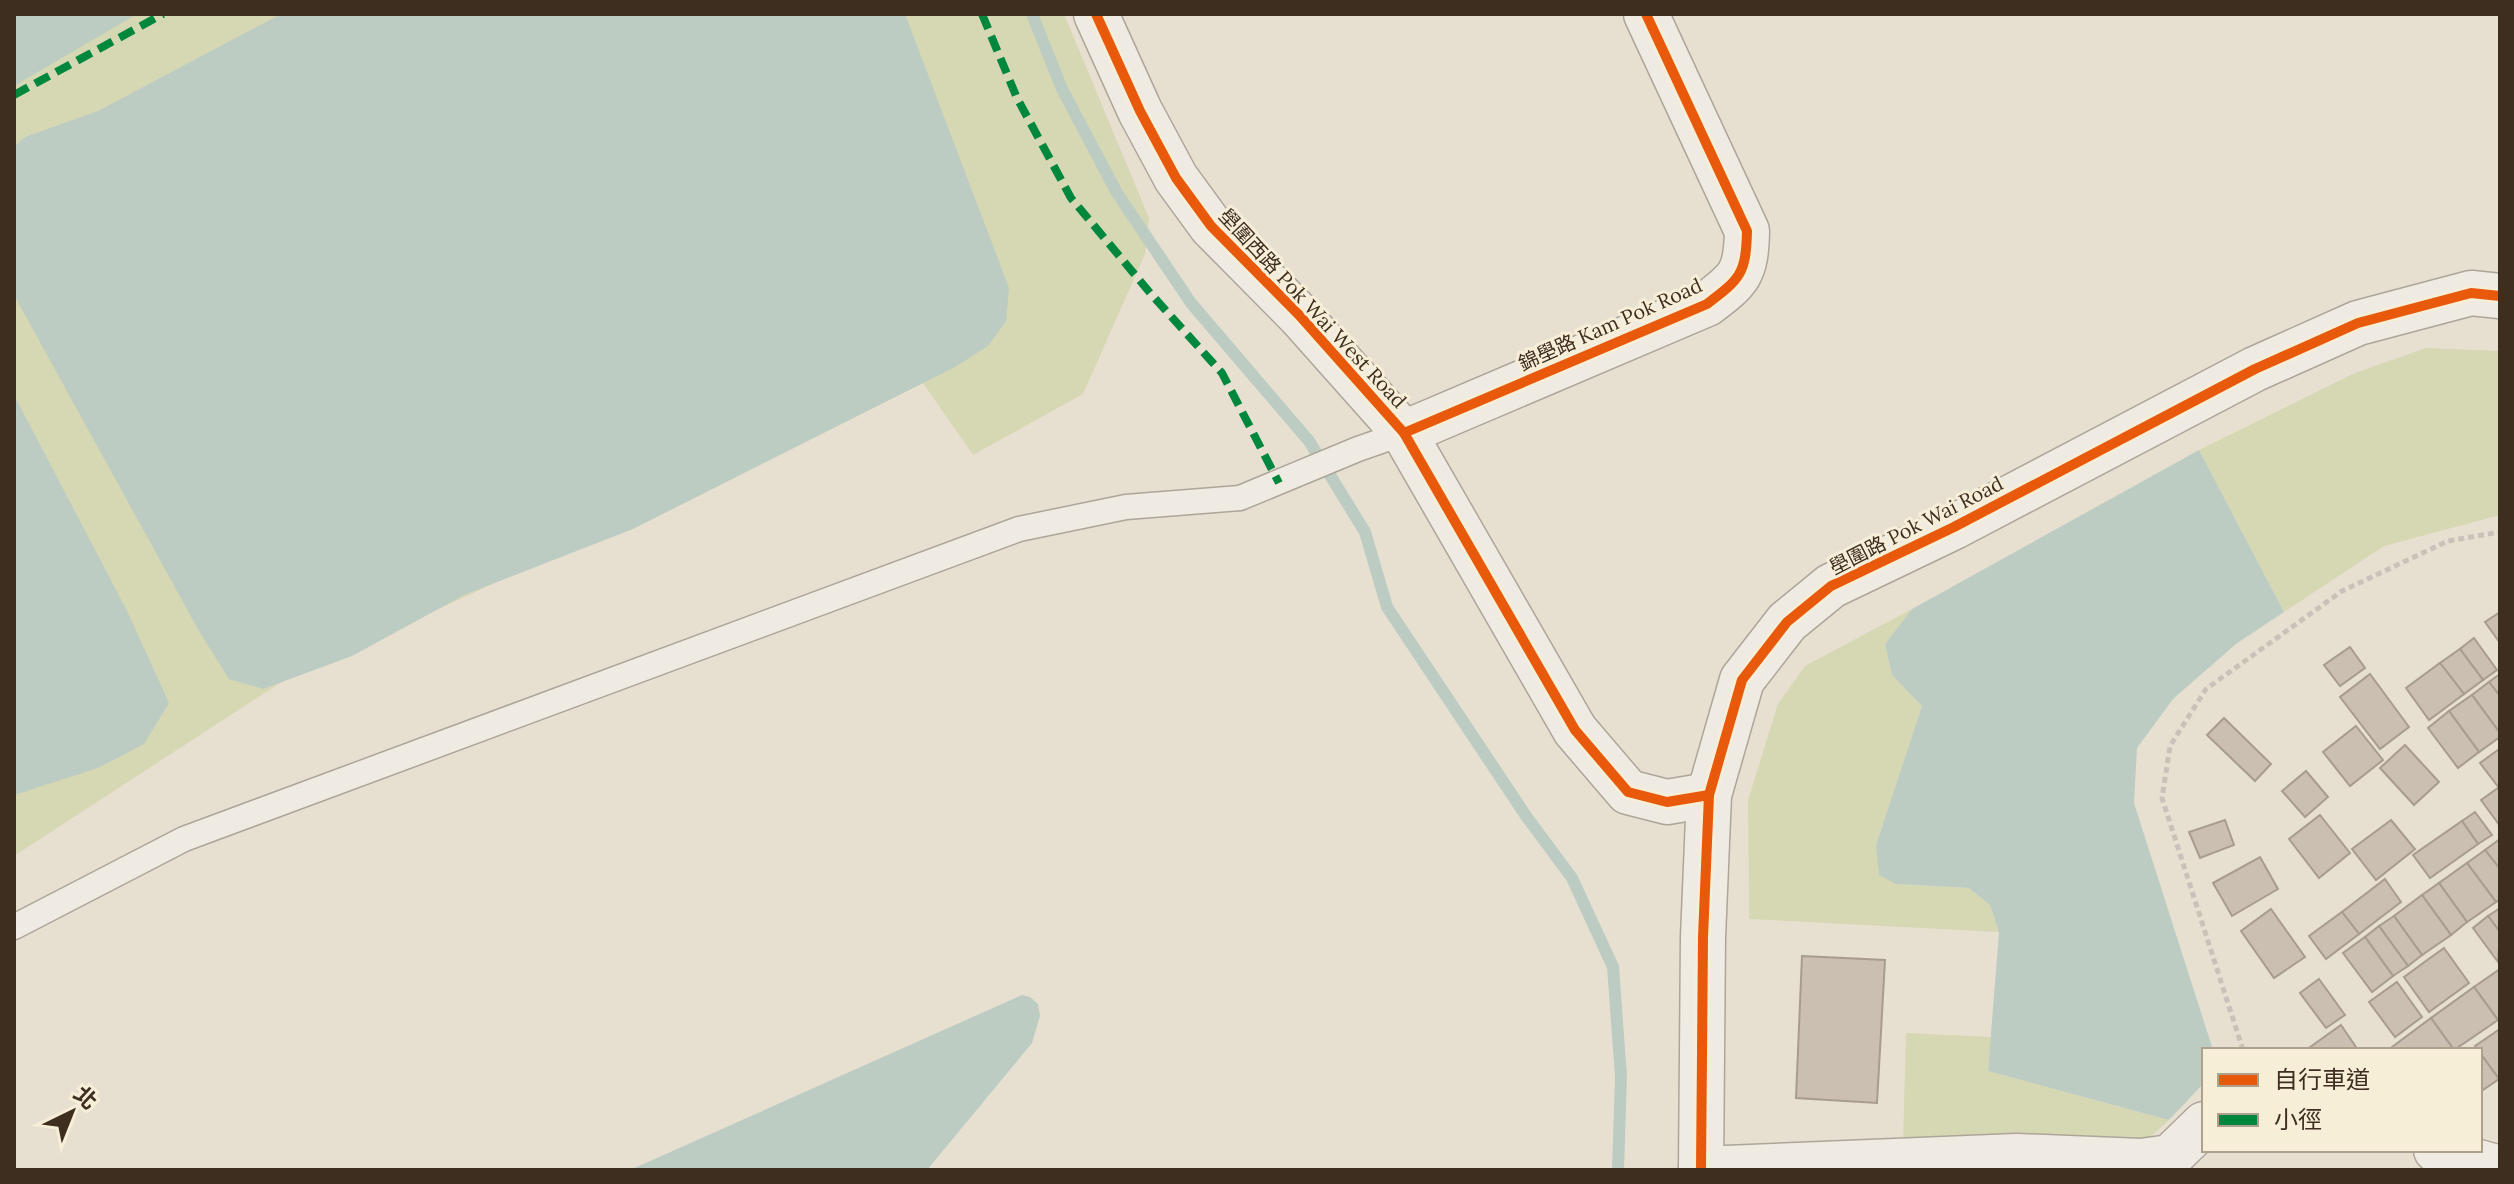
<svg xmlns="http://www.w3.org/2000/svg" width="2514" height="1184" viewBox="0 0 2514 1184" font-family="Lora,'Noto Sans TC',serif">
  <style>
    .green { fill: #d6d7b3 }
    .water { fill: #bcccc2 }
    .lines { fill: none; stroke-linecap: round; stroke-linejoin: round }
    .stream { stroke: #bcccc2; stroke-width: 12 }
    .building { fill: #cbbfb2; stroke: #a89c90; stroke-width: 2 }
    .lane-casing { stroke: #ada599; stroke-width: 27 }
    .street-casing { stroke: #ada599; stroke-width: 47 }
    .path { stroke: #c8c2b9; stroke-width: 5; stroke-dasharray: 6 4; stroke-linecap: butt }
    .lane { stroke: #efebe3; stroke-width: 24 }
    .street { stroke: #efebe3; stroke-width: 44 }
    .quiet { stroke: #00873e; stroke-width: 8; stroke-dasharray: 16 8; stroke-linecap: butt }
    .cycleway-casing { stroke: #f7eed8; stroke-width: 15 }
    .cycleway { stroke: #e8590c; stroke-width: 10 }
    .labels { text-anchor: middle; dominant-baseline: central; stroke-width: 6; stroke-linejoin: round; paint-order: stroke }
    .street-label { font-size: 20px; fill: #3d2e20; stroke: #f7eed8 }
  </style>
  <rect width="100%" height="100%" fill="#e7e0d1"/>
  <g class="green">
    <polygon points="14,14 1064,14 1149,218 1145,254 1083,394 973,455 923,383 280,683 14,856"/>
    <polygon points="2426,348 2500,351 2500,515 2384,546 2284,612 2199,450 2355,373"/>
    <polygon points="1912,609 1885,644 1892,675 1922,706 1876,845 1896,884 1969,888 1990,905 1999,932 1749,919 1748,800 1778,704 1805,666"/>
    <polygon points="1906,1033 1991,1037 1988,1071 2169,1120 2140,1146 1903,1144"/>
  </g>
  <g class="water">
    <polygon points="14,14 137,14 14,86"/>
    <polygon points="281,14 905,14 1009,288 1006,321 988,346 955,367 633,529 464,595 352,656 263,689 229,679 199,631 14,295 14,147 25,137 98,111"/>
    <polygon points="14,395 127,611 169,703 144,744 98,768 14,795"/>
    <polygon points="2199,450 2284,612 2236,644 2173,699 2137,748 2134,803 2213,1050 2204,1050 2204,1083 2169,1120 1988,1071 1999,932 1990,905 1969,888 1896,884 1879,875 1876,845 1922,706 1892,675 1885,644 1912,609"/>
    <polygon points="1022,995 1030,997 1038,1004 1040,1016 1032,1043 927,1170 630,1170"/>
  </g>
  <g class="lines">
    <polyline class="stream" points="1032,14 1062,89 1117,193 1191,303 1309,441 1365,532 1387,607 1526,816 1572,878 1613,967 1621,1076 1618,1170"/>
  </g>
  <g class="building">
    <polygon points="2500,612 2500,643 2485,622"/>
    <polygon points="2474,638 2497,670 2483,680 2460,649"/>
    <polygon points="2350,647 2365,668 2340,686 2324,665"/>
    <polygon points="2460,649 2483,680 2464,694 2440,663"/>
    <polygon points="2440,663 2464,694 2429,720 2406,688"/>
    <polygon points="2370,674 2409,727 2380,749 2340,697"/>
    <polygon points="2500,674 2500,696 2489,682"/>
    <polygon points="2489,682 2500,696 2500,733 2472,695"/>
    <polygon points="2472,695 2500,733 2500,737 2479,752 2449,711"/>
    <polygon points="2449,711 2479,752 2458,768 2428,728"/>
    <polygon points="2224,718 2271,764 2255,781 2207,735"/>
    <polygon points="2356,726 2383,760 2350,786 2323,752"/>
    <polygon points="2405,745 2439,782 2414,805 2380,768"/>
    <polygon points="2498,750 2500,753 2499,788 2480,763"/>
    <polygon points="2306,771 2328,797 2305,817 2282,791"/>
    <polygon points="2498,788 2500,791 2500,826 2481,800"/>
    <polygon points="2475,812 2492,835 2478,844 2462,821"/>
    <polygon points="2320,815 2350,853 2319,878 2289,839"/>
    <polygon points="2225,820 2234,845 2200,858 2189,832"/>
    <polygon points="2391,820 2415,849 2376,880 2352,849"/>
    <polygon points="2462,821 2478,844 2430,878 2413,855"/>
    <polygon points="2500,839 2500,869 2485,850"/>
    <polygon points="2485,850 2500,869 2500,899 2496,902 2467,863"/>
    <polygon points="2260,857 2278,889 2232,916 2213,883"/>
    <polygon points="2467,863 2496,902 2467,922 2439,883"/>
    <polygon points="2385,879 2401,902 2359,934 2342,912"/>
    <polygon points="2439,883 2467,922 2451,935 2422,895"/>
    <polygon points="2422,895 2451,935 2422,955 2394,916"/>
    <polygon points="2500,908 2500,932 2488,916"/>
    <polygon points="2271,909 2305,957 2274,978 2241,931"/>
    <polygon points="2342,912 2359,934 2326,959 2309,936"/>
    <polygon points="2394,916 2422,955 2408,966 2379,926"/>
    <polygon points="2488,916 2500,932 2498,962 2473,928"/>
    <polygon points="2379,926 2408,966 2393,976 2365,937"/>
    <polygon points="2365,937 2393,976 2372,992 2343,953"/>
    <polygon points="2444,948 2469,983 2429,1012 2404,977"/>
    <polygon points="1802,956 1885,960 1877,1103 1796,1098"/>
    <polygon points="2500,969 2500,1019 2498,1020 2474,987"/>
    <polygon points="2319,979 2345,1015 2326,1028 2300,993"/>
    <polygon points="2397,982 2422,1017 2395,1037 2369,1002"/>
    <polygon points="2474,987 2498,1020 2454,1050 2431,1018"/>
    <polygon points="2431,1018 2454,1050 2388,1050"/>
    <polygon points="2341,1025 2358,1050 2306,1050"/>
    <polygon points="2500,1029 2500,1078 2499,1079 2475,1046"/>
    <polygon points="2480,1053 2499,1079 2480,1092"/>
  </g>
  <g class="lines">
    <defs>
      <polyline id="lane" points="14,927 184,839 1019,529 1126,507 1240,498 1358,449 1404,433"/>
      <g id="street">
        <polyline points="1096,14 1140,111 1176,178 1211,226 1299,315 1404,433 1575,730 1628,792 1667,802 1709,795"/>
        <path d="M 1404,433 L 1707,304 C 1740,279 1746,274 1747,231 L 1646,14"/>
        <polyline points="2436,1150 2500,1168"/>
        <polyline points="1701,1169 2017,1156 2141,1161 2170,1157 2204,1124"/>
        <polyline points="1701,1170 1703,937 1709,795 1742,680 1787,622 1831,586 1954,527 2255,369 2358,323 2471,293 2500,296"/>
      </g>
    </defs>
    <use href="#lane" class="lane-casing"/>
    <use href="#street" class="street-casing"/>
    <polyline class="path" points="2243,1050 2162,798 2170,746 2206,689 2342,591 2448,541 2500,532"/>
    <use href="#lane" class="lane"/>
    <use href="#street" class="street"/>
    <g class="quiet">
      <polyline points="982,14 1017,98 1071,198 1151,294 1222,373 1279,483"/>
      <polyline points="14,95 163,14"/>
    </g>
    <defs>
      <g id="cycleway">
        <polyline points="1096,14 1140,111 1176,178 1211,226 1299,315 1404,433 1575,730 1628,792 1667,802 1709,795"/>
        <path d="M 1404,433 L 1707,304 C 1740,279 1746,274 1747,231 L 1646,14"/>
        <polyline points="1701,1170 1703,937 1709,795 1742,680 1787,622 1831,586 1954,527 2255,369 2358,323 2471,293 2500,296"/>
      </g>
    </defs>
    <use href="#cycleway" class="cycleway-casing"/>
    <use href="#cycleway" class="cycleway"/>
  </g>
  <g class="labels">
    <g class="street-label">
      <text transform="translate(1313 308) rotate(47)">壆圍西路 Pok Wai West Road</text>
      <text transform="translate(1610 324) rotate(-24)">錦壆路 Kam Pok Road</text>
      <text transform="translate(1916 525) rotate(-27)">壆圍路 Pok Wai Road</text>
    </g>
  </g>
  <rect width="2514" height="1184" fill="none" stroke="#3d2e20" stroke-width="32"/>
  <rect x="2202" y="1048" width="280" height="104" fill="#f7eed8" stroke="#ada18e" stroke-width="2"/>
  <rect x="2218" y="1074" width="40" height="12" fill="#e8590c" stroke="#ada18e" stroke-width="2"/>
  <text x="2274" y="1088" font-size="24" fill="#3d2e20">自行車道</text>
  <rect x="2218" y="1114" width="40" height="12" fill="#00873e" stroke="#ada18e" stroke-width="2"/>
  <text x="2274" y="1128" font-size="24" fill="#3d2e20">小徑</text>
  <g transform="translate(72 1112) rotate(43)" stroke="#f7eed8" stroke-width="6" paint-order="stroke">
  <path d="M0-6L14 30L0 20L-14 30Z" fill="#3d2e20"/>
  <text y="-12" font-size="22" font-weight="bold" text-anchor="middle" fill="#3d2e20">北</text>
  </g>
</svg>
